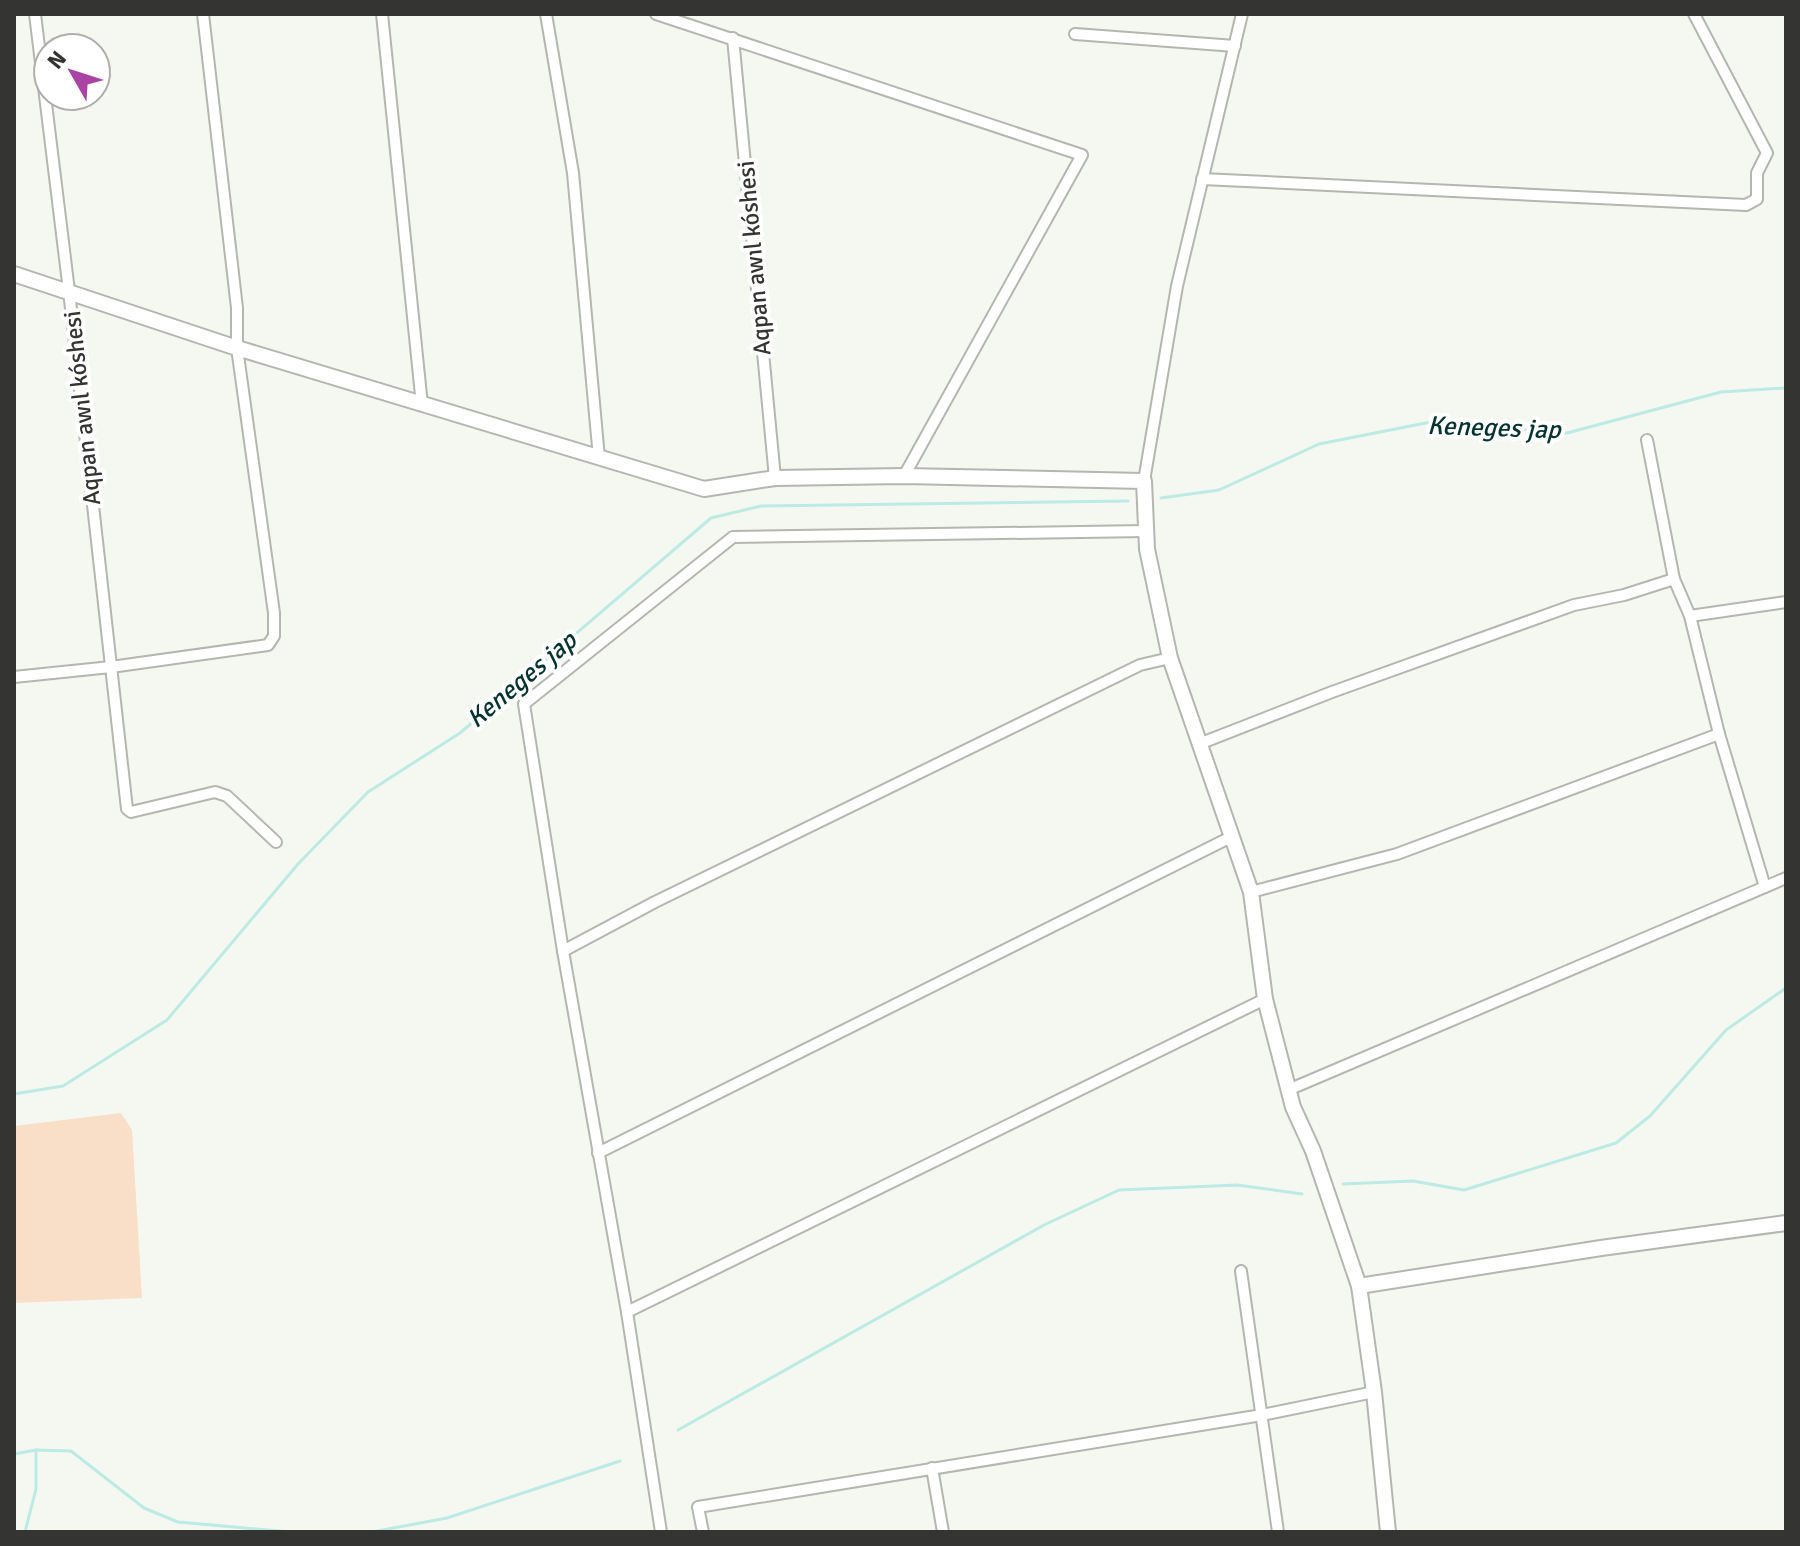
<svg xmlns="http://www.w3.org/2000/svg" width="1800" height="1546" viewBox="0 0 1800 1546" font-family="Signika,sans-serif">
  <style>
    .green { fill: #f9dec8 }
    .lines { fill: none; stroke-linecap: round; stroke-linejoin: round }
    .stream { stroke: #bceae4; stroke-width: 3 }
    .street-casing { stroke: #b4b6b0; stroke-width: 14 }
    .secondary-casing { stroke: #b4b6b0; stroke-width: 18 }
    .street { stroke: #fff; stroke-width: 10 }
    .secondary { stroke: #fff; stroke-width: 14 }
    .labels { text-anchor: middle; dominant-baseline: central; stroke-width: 8; stroke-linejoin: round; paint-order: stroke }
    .street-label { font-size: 24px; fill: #343532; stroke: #fff }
    .water-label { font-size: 26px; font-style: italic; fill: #073430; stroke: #fff }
  </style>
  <rect width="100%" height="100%" fill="#f5f8f1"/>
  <polygon class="green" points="121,1113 132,1130 142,1298 14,1303 14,1126"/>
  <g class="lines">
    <g class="stream">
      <polyline points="1161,498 1219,490 1319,444 1431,422 1567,433 1721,392 1786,388"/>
      <polyline points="14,1094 63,1086 167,1020 298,864 368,792 460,733 711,518 761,506 1128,501"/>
      <polyline points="1343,1184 1413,1181 1464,1190 1616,1143 1650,1116 1726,1030 1786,988"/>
      <polyline points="678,1430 1044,1225 1119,1190 1237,1185 1302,1194"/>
      <polyline points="14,1454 36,1450 71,1451 144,1508 178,1522 291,1532"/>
      <polyline points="25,1532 36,1489 36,1450"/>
      <polyline points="372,1532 447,1518 620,1461"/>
    </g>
    <defs>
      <g id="street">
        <polyline points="35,14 69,291 127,809 131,812 215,792 227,796 276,842"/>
        <polyline points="382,14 422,405"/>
        <polyline points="546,14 573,173 599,458"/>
        <polyline points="656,14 1082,155 904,476"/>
        <polyline points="1075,34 1235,46"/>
        <polyline points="733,38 775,478"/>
        <polyline points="1202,179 1746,205 1757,199 1757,173 1767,153 1694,14"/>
        <polyline points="1144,481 1177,286 1242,14"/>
        <polyline points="1674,579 1690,616 1719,734 1765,887"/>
        <polyline points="1690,616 1786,602"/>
        <polyline points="14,677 111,667 268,645 274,636 274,613 237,348 237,308 203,14"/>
        <polyline points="1199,744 1332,692 1574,605 1624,595 1674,579 1647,440"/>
        <polyline points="1251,892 1397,854 1719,734"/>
        <polyline points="563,951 655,902 1140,665 1170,658"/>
        <polyline points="1288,1090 1786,878"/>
        <polyline points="598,1153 1231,837"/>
        <polyline points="1241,1271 1278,1532"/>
        <polyline points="627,1312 1265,999"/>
        <polyline points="932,1468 943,1532"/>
        <polyline points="661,1532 627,1312 563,951 524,704 733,537 1146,531"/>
        <polyline points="703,1532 698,1507 1262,1415 1374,1392"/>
      </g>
      <g id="secondary">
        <polyline points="14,274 237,348 704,489 775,478 904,476 1144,481 1147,549 1170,658 1251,892 1265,999 1293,1107 1313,1151 1359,1286 1374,1392 1388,1532"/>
        <polyline points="1359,1286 1601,1248 1786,1223"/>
      </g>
    </defs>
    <use href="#street" class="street-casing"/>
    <use href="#secondary" class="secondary-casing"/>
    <use href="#street" class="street"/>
    <use href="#secondary" class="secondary"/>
  </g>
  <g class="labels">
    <g class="street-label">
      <text transform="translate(754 258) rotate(-95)">Aqpan awıl kóshesi</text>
      <text transform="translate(82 408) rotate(-96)">Aqpan awıl kóshesi</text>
    </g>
    <g class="water-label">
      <text transform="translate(1494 428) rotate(2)">Keneges jap</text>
      <text transform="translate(522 680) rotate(-40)">Keneges jap</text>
    </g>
  </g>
  <rect width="1800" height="1546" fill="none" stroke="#343532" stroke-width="32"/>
  <g transform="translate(72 72) rotate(309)"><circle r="38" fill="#ffffff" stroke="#aeaead" stroke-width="2"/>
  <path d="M0-6L14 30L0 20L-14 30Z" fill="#ab43a5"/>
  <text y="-12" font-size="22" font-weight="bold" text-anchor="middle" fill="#343532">N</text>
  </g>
</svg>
